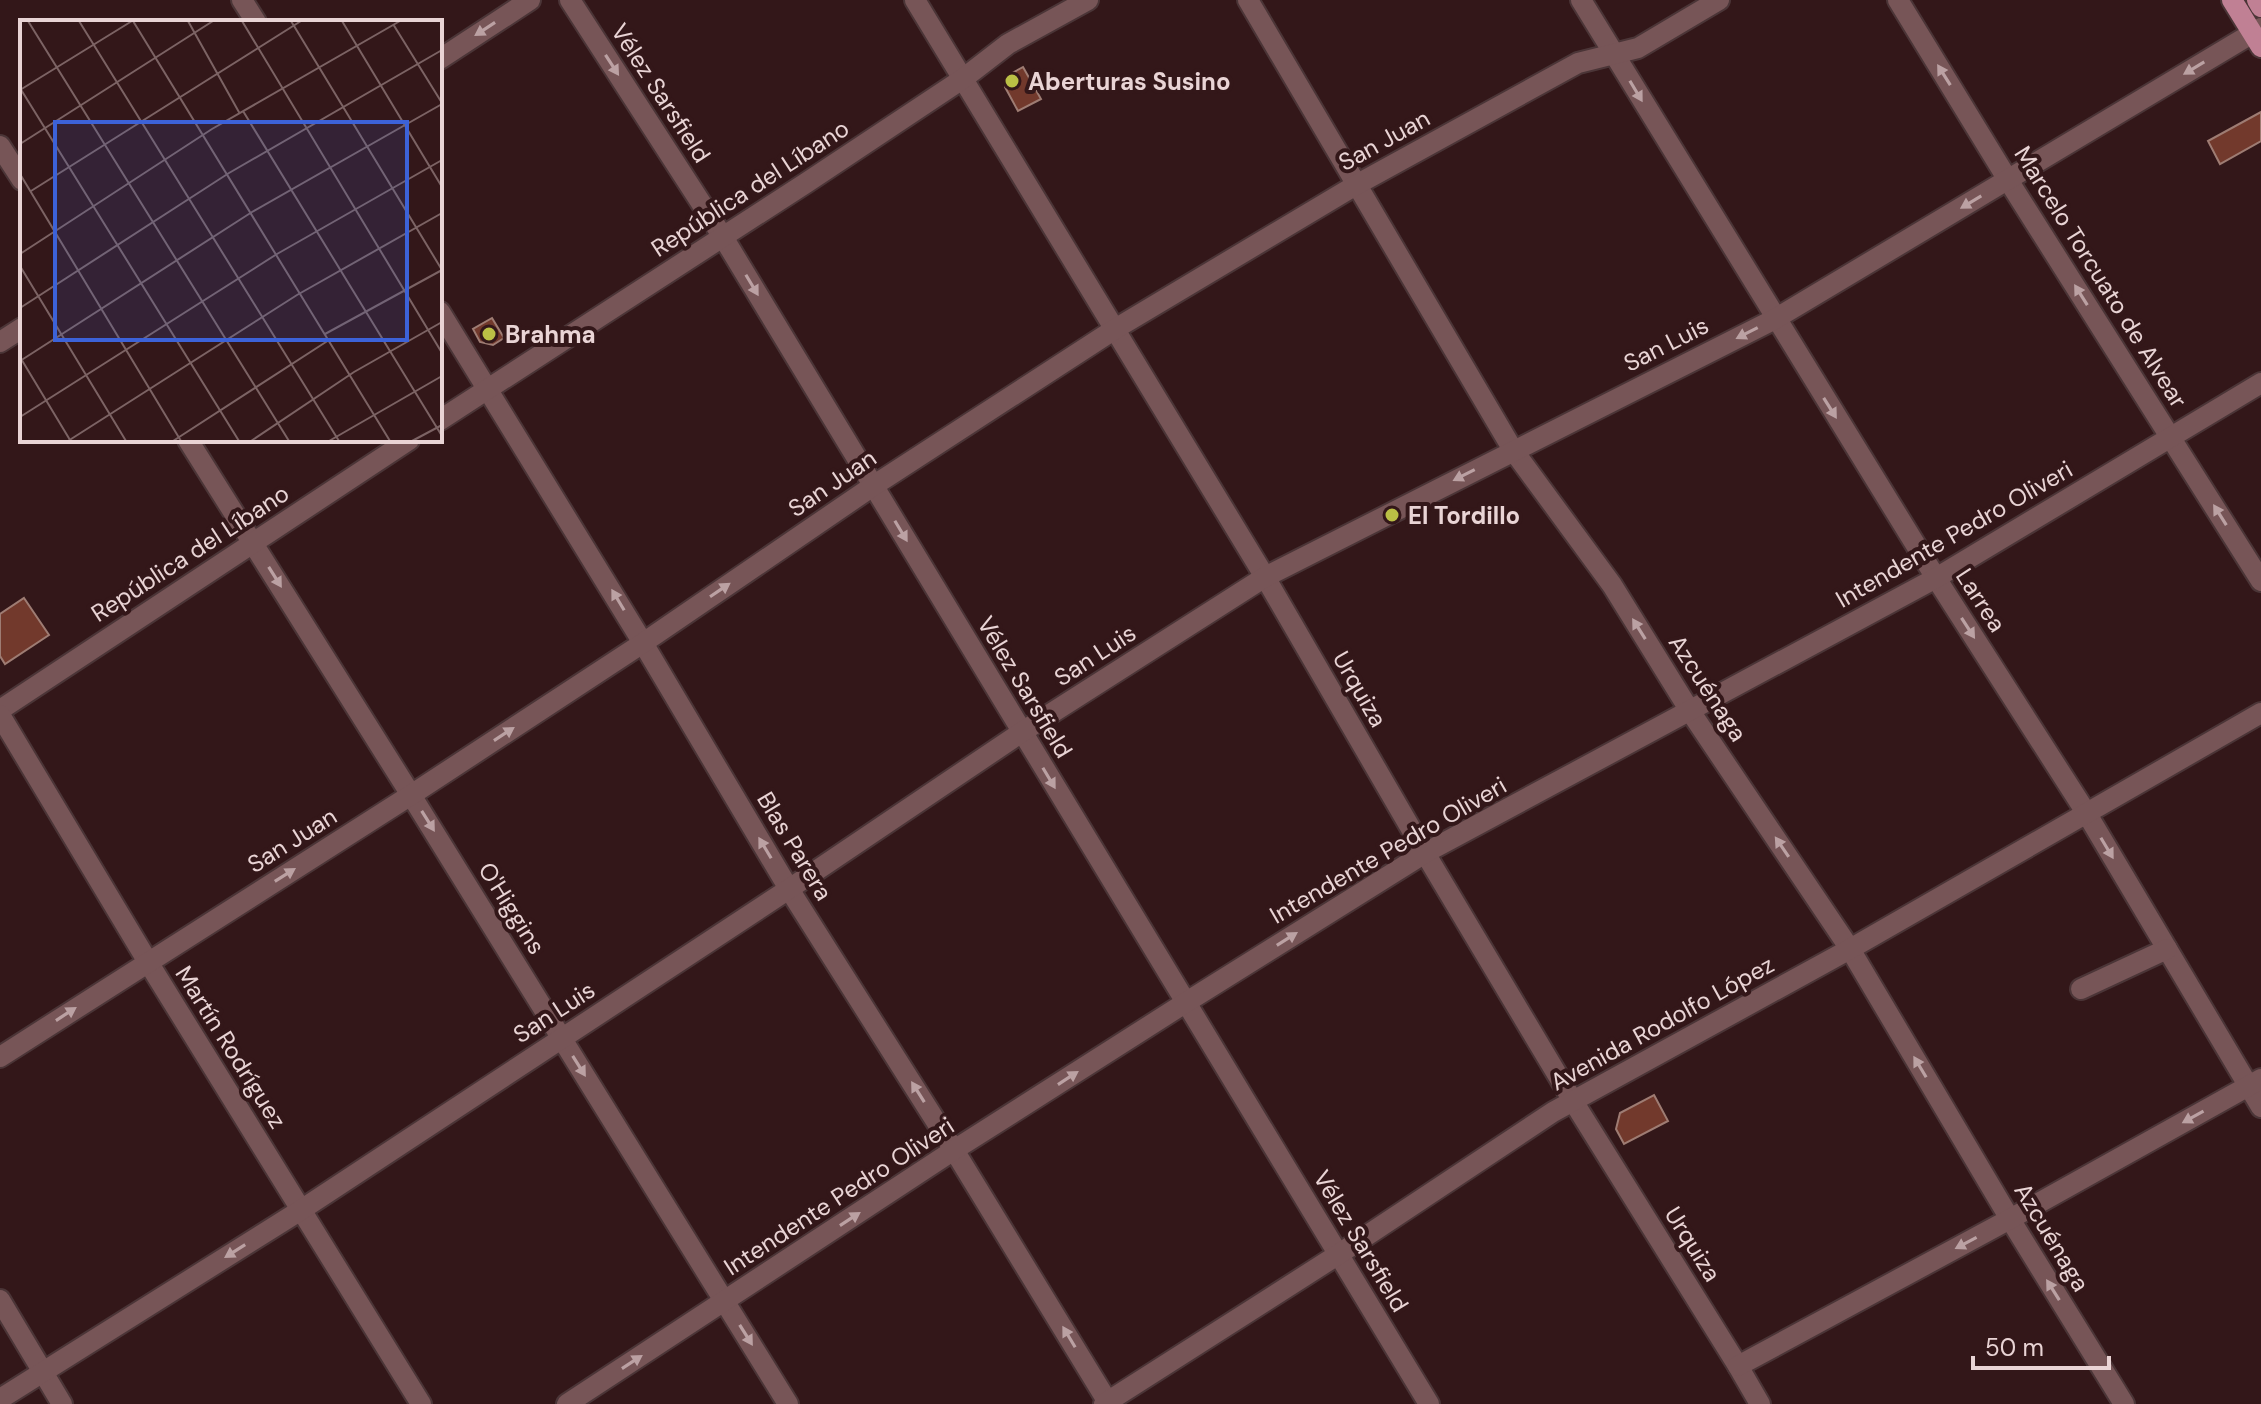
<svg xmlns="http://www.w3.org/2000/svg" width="2261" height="1404" viewBox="0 0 2261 1404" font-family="'DM Sans',sans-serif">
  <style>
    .building { fill: #72392c; stroke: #9e7c73; stroke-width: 2 }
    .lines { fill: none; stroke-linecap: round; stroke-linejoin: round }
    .minor-casing { stroke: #4b3537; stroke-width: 24 }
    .major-casing { stroke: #4b3537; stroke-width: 24 }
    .minor { stroke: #775557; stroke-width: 20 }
    .major { stroke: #c08094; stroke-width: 20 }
    .oneway { fill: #bba1a3 }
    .poi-dot { fill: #bbc045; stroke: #331719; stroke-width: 3 }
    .labels { text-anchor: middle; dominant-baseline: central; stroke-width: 8; stroke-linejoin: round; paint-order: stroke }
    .poi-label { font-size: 24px; font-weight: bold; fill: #e9d4d5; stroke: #331719; text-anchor: start }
    .street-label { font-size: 24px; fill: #e9d4d5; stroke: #331719 }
    .inset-road { fill: none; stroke: #7c6364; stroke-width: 2 }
    .view { fill: #3c62d8; fill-opacity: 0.15; stroke: #3c62d8; stroke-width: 4 }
    .inset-edge { fill: none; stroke: #e9d4d5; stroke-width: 4 }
  </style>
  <rect width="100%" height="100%" fill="#331719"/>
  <g class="building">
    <polygon points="1023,67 1041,99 1018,111 1005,87 1007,76"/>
    <polygon points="2261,112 2261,141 2220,164 2208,141"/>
    <polygon points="492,318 504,338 493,345 480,342 473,329"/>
    <polygon points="24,598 49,635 5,664 0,656 0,614"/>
    <polygon points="1654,1095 1668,1121 1624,1144 1616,1129 1620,1113"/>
  </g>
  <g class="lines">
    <defs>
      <g id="minor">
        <polyline points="242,0 256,22"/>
        <polyline points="570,0 723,237 1429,1404"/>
        <polyline points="915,0 1265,577 1425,853 1573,1101 1738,1366 1760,1404"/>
        <polyline points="1248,0 1513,450 1612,585 1690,711 1850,949 2010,1219 2124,1404"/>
        <polyline points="1581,0 1936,578 2087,814 2261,1107"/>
        <polyline points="1898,0 2008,180 2261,581"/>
        <polyline points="440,59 530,0"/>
        <polyline points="0,146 22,180"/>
        <polyline points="440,312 643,643 789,889 954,1150 1109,1404"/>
        <polyline points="0,342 22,328"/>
        <polyline points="440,420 806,183 964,78 1008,44 1088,0"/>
        <polyline points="188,440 411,795 788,1404"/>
        <polyline points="0,710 409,440"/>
        <polyline points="0,715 148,962 421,1404"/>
        <polyline points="2081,989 2167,949"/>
        <polyline points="0,1057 411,795 643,643 873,486 1115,329 1356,185 1578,63 1638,48 1719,0"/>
        <polyline points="0,1300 62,1404"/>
        <polyline points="1738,1366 2010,1219 2261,1079"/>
        <polyline points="0,1399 301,1210 789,889 1022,732 1265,577 1775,319 2261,28"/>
        <polyline points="567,1404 954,1150 1185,1003 1425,853 1936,578 2261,383"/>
        <polyline points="1104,1404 1339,1254 1553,1112 1850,949 2261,713"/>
      </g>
      <g id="major">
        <polyline points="2232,0 2261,47"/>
        <polyline points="2257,0 2261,7"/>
      </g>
    </defs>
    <use href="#minor" class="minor-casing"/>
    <use href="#major" class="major-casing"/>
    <use href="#minor" class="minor"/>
    <use href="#major" class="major"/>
  </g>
  <defs><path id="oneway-solid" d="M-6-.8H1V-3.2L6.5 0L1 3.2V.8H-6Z" transform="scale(2)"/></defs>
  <g class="oneway">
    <use href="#oneway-solid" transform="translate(485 29) rotate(147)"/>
    <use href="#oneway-solid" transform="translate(612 65) rotate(57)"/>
    <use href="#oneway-solid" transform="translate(2194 68) rotate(149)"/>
    <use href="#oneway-solid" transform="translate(1944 75) rotate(-122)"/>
    <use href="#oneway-solid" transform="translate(1636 91) rotate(59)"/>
    <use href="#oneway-solid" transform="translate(1971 202) rotate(149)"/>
    <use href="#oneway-solid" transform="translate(752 285) rotate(59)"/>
    <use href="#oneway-solid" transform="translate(2081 295) rotate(-122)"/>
    <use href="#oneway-solid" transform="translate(1747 333) rotate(153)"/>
    <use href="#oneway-solid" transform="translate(1830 408) rotate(58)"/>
    <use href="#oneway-solid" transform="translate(1464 475) rotate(153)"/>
    <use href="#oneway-solid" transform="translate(2220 515) rotate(-122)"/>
    <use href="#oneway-solid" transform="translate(901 531) rotate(59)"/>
    <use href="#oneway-solid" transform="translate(275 577) rotate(58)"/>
    <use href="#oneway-solid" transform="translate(720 590) rotate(-34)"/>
    <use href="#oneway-solid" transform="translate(618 600) rotate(-121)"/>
    <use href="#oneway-solid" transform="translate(1968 628) rotate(57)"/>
    <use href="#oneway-solid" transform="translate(1639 629) rotate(-122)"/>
    <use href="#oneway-solid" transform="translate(504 734) rotate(-33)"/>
    <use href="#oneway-solid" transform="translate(1049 778) rotate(59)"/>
    <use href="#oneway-solid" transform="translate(428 821) rotate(58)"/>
    <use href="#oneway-solid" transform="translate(1782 847) rotate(-124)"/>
    <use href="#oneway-solid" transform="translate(765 848) rotate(-121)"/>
    <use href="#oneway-solid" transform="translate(2107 848) rotate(59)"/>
    <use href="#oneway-solid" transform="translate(285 875) rotate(-32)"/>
    <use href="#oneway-solid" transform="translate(1287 939) rotate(-32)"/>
    <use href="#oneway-solid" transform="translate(66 1014) rotate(-33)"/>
    <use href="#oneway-solid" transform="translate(579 1066) rotate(58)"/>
    <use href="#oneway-solid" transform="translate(1920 1067) rotate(-121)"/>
    <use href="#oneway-solid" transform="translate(1068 1078) rotate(-33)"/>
    <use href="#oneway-solid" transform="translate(918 1092) rotate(-122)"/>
    <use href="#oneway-solid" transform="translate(2193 1117) rotate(151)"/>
    <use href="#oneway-solid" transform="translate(850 1219) rotate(-33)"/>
    <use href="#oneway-solid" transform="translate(1966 1243) rotate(152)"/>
    <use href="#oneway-solid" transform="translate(235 1251) rotate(148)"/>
    <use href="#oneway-solid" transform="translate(2053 1290) rotate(-122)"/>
    <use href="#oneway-solid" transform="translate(746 1335) rotate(58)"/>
    <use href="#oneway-solid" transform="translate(1069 1337) rotate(-121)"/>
    <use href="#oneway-solid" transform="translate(632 1362) rotate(-33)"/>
  </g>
  <g class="poi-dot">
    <circle cx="1012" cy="81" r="8"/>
    <circle cx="489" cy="334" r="8"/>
    <circle cx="1392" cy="515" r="8"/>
  </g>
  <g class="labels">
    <g class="poi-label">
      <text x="1028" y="81">Aberturas Susino</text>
      <text x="505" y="334">Brahma</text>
      <text x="1408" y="515">El Tordillo</text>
    </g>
    <g class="street-label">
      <text transform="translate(661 93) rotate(57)">Vélez Sarsfield</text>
      <text transform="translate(1384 140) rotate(-29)">San Juan</text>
      <text transform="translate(750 188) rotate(-33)">República del Líbano</text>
      <text transform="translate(2101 277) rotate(58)">Marcelo Torcuato de Alvear</text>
      <text transform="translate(1666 344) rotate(-27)">San Luis</text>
      <text transform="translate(832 483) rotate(-34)">San Juan</text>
      <text transform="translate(1954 534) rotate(-30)">Intendente Pedro Oliveri</text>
      <text transform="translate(190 553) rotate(-33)">República del Líbano</text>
      <text transform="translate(1981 600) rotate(57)">Larrea</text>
      <text transform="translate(1095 655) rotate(-33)">San Luis</text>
      <text transform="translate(1025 687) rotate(59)">Vélez Sarsfield</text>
      <text transform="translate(1708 688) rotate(57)">Azcuénaga</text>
      <text transform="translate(1360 689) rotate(60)">Urquiza</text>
      <text transform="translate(292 840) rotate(-32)">San Juan</text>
      <text transform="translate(795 846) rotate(59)">Blas Parera</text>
      <text transform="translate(1388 850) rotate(-30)">Intendente Pedro Oliveri</text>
      <text transform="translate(512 908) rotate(58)">O'Higgins</text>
      <text transform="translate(554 1012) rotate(-33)">San Luis</text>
      <text transform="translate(1662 1023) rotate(-29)">Avenida Rodolfo López</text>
      <text transform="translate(231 1047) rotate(58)">Martín Rodríguez</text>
      <text transform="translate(839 1196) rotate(-33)">Intendente Pedro Oliveri</text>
      <text transform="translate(2052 1237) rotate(59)">Azcuénaga</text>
      <text transform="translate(1361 1241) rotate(59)">Vélez Sarsfield</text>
      <text transform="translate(1693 1244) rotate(58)">Urquiza</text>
    </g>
  </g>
  <g transform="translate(20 20)">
    <rect width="422" height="422" fill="#331719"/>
    <path class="inset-road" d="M 8,1 L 269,421M 59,1 L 319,421M 113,1 L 370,421M 168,1 L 220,94M 222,1 L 422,333M 271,1 L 422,250 L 305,314M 322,1 L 422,167M 373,4 L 422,83M 0,68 L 219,421M 0,70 L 112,1M 223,91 L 422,416M 0,124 L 193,1M 0,154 L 161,421M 11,171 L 281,1M 0,234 L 192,109 L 380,1M 0,246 L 106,421M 0,288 L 209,153 L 422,30M 0,337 L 50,420M 0,341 L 232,192 L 422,84M 0,397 L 257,234 L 422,140M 48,421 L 277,275 L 422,193M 153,421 L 309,320M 231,421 L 334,352 L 422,302M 309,421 L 422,356M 392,421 L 422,405"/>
    <path class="view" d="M 35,102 L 387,102 L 387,320 L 35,320 Z"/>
    <rect width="422" height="422" class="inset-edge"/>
  </g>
  <path d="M1973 1356v12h136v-12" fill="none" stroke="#e9d4d5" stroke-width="4"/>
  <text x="1985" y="1356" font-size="24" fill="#e9d4d5" stroke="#331719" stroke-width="6" paint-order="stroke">50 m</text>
</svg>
